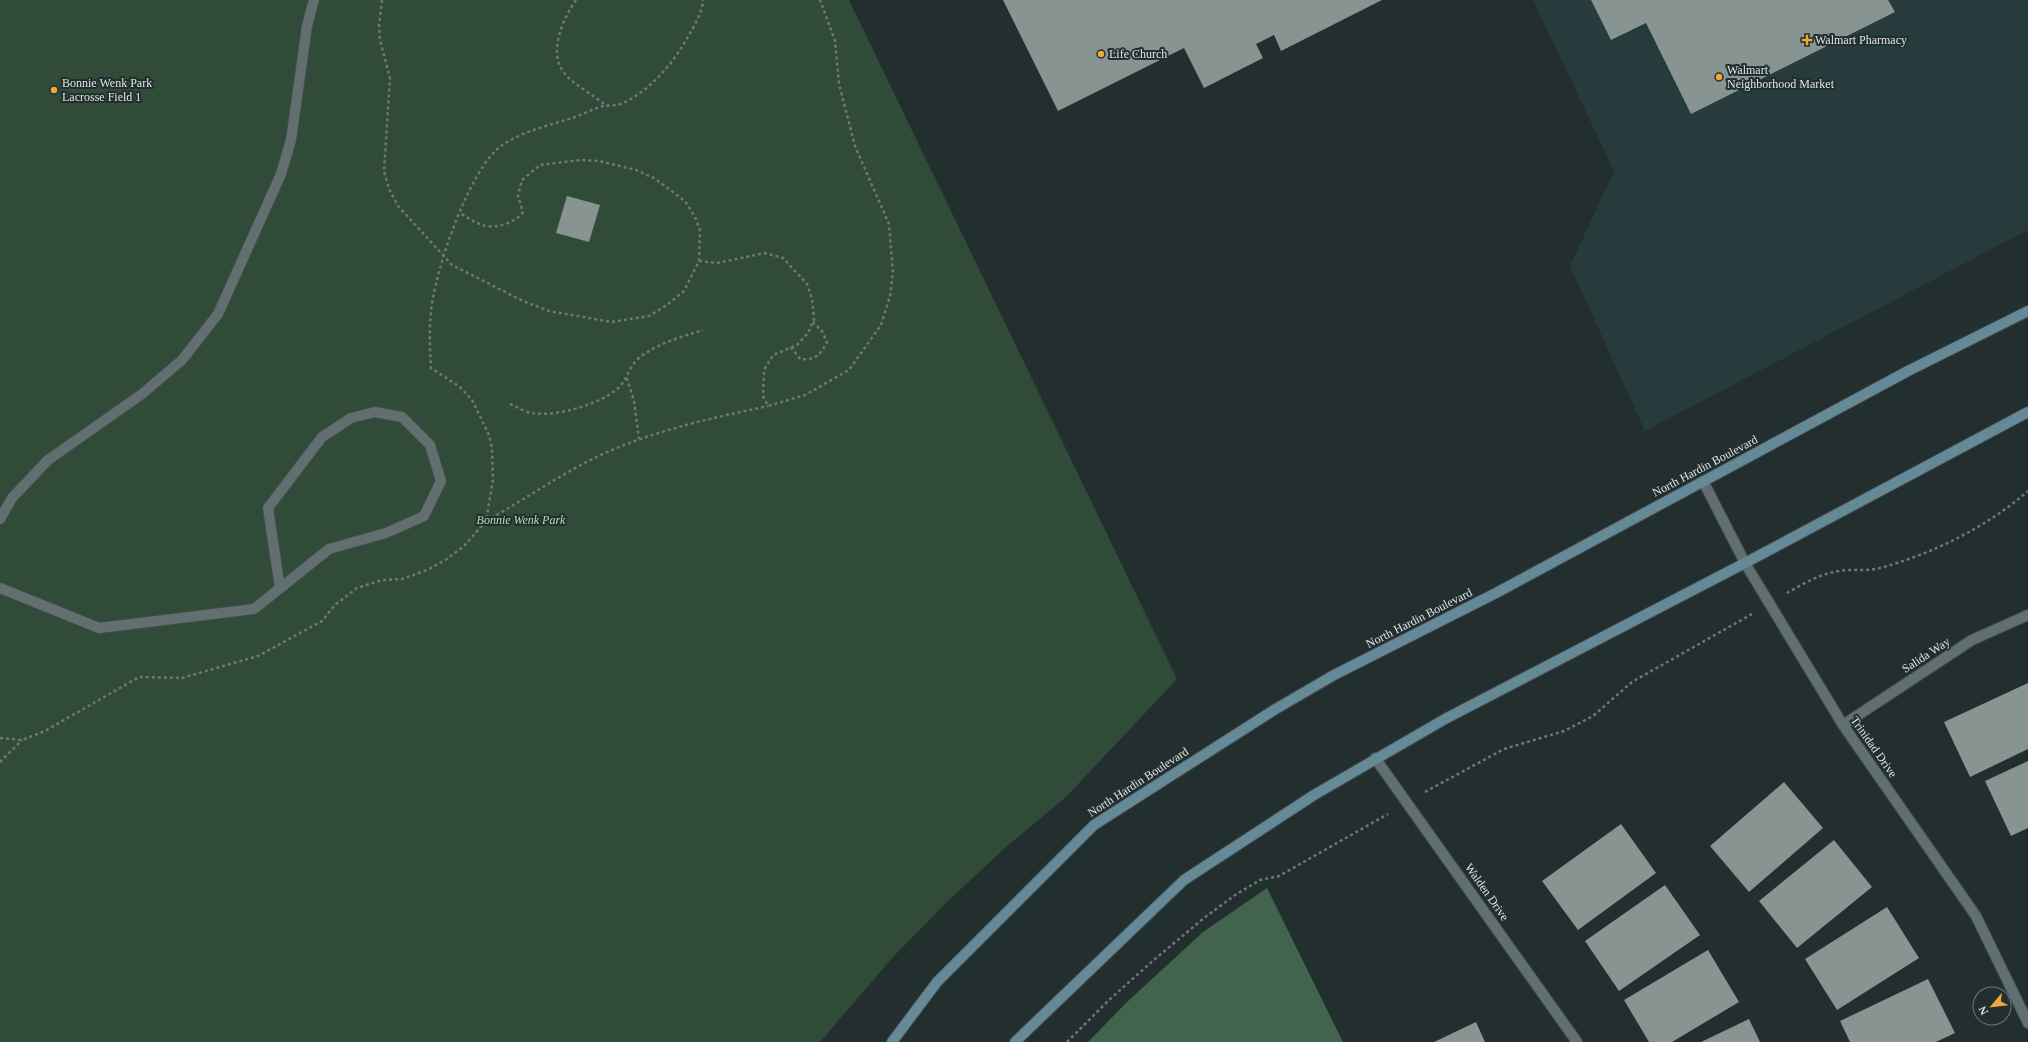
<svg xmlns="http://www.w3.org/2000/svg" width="2028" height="1042" viewBox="0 0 2028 1042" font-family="'Times New Roman',serif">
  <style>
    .built { fill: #273a3c }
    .green { fill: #314b39 }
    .forest { fill: #42644c }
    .building { fill: #879491 }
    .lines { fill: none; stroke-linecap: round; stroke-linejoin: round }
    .lane-casing { stroke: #424c4d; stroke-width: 12 }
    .street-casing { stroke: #424c4d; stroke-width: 12 }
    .secondary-casing { stroke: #424c4d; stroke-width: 12 }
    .path { stroke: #6d7778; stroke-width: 2.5; stroke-dasharray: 3 3; stroke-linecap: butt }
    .lane { stroke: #626f71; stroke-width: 10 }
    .street { stroke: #626f71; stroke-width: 10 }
    .secondary { stroke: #668997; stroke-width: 10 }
    .poi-dot { fill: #eca93a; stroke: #232e2f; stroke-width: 1.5 }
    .labels { text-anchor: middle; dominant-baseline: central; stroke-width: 4; stroke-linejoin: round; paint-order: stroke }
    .poi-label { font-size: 12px; fill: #dde4e5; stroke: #232e2f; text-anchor: start }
    .street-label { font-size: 12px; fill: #dde4e5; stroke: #232e2f }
    .park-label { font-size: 12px; font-style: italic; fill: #a5e1b6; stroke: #232e2f }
  </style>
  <rect width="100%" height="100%" fill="#232e2f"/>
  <polygon class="built" points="1533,0 2028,0 2028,230 1645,431 1570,266 1614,171"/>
  <polygon class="green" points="0,0 849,0 1177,679 1066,797 1006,847 948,901 893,957 820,1042 0,1042"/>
  <polygon class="forest" points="1267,888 1343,1042 1088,1042 1126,1003 1203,932"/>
  <g class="building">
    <polygon points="1003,0 1382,0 1281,51 1274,35 1256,44 1263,58 1204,88 1184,48 1058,111"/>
    <polygon points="1591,0 1888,0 1895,12 1691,114 1646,23 1611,40"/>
    <polygon points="567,196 600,205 589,242 556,233"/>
    <polygon points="2028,683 2028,749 1970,777 1944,722"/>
    <polygon points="2028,761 2028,828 2011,836 1985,781"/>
    <polygon points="1784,782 1823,828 1749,892 1710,846"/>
    <polygon points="1621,824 1656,873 1578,930 1542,881"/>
    <polygon points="1834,840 1872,887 1797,948 1759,901"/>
    <polygon points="1665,885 1700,935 1619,991 1585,941"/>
    <polygon points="1887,907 1919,958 1837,1010 1805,959"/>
    <polygon points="1708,950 1739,1002 1672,1042 1649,1042 1624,1000"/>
    <polygon points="1928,979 1955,1033 1936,1042 1850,1042 1840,1021"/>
    <polygon points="1749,1019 1760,1042 1701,1042"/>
    <polygon points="1476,1022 1485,1042 1434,1042"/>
  </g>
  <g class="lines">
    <defs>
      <g id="lane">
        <polyline points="0,519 12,498 48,460 142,394 182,360 218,314 281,174 291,140 307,26 314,0"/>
        <polyline points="0,588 99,628 254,609 329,549 386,533 424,516 441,481 430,445 402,417 375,412 351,418 322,437 268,508 280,588"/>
      </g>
      <g id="street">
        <polyline points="1703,481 1745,563 1843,725 1976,916 2028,1023"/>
        <polyline points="1843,725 1972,640 2028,615"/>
        <polyline points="1375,758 1577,1042"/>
      </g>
      <g id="secondary">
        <polyline points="892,1042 937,982 1094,825 1274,710 1334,675 1496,593 1908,371 2028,311"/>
        <polyline points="1015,1042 1184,880 1314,795 1445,719 1745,563 2028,412"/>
      </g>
    </defs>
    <use href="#lane" class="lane-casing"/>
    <use href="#street" class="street-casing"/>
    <use href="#secondary" class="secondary-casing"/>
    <g class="path">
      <path d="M 382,0 L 379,25 L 380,40 L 390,78 L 384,171 L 389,189 L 398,206 L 452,265 L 523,301 L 549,311 L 612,322 L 649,316 L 667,305 L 684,291 L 699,261 L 700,230 L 695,217 L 685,201 L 654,178 L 636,170 L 599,161 L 580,160 L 540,165 L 522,180 L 518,196 L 523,212 C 519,218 514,220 508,223 C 488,231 477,224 460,213"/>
      <path d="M 576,0 C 563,19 547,53 565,74 C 573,84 595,96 607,106"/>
      <polyline points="699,261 717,263 765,253 783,258 807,284 812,299 814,319 808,333 797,345 773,355 764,370 763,396 768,406 805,395 849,370 881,325 890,296 893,273 889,224 855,146 839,84 835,41 820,0"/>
      <path d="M 791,347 L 800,359 C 815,361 821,354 827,342 L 822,331 L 813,322"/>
      <polyline points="627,378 634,401 639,439"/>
      <path d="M 510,404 C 517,407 525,412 532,413 C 556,417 597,405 616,390 C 627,382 629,366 639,358 C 658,343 681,337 703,330"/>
      <path d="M 486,521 C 526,499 563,472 605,453 C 657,430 712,418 768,406"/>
      <path d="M 1787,593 C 1801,585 1818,575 1834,572 C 1849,568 1865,572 1880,568 C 1932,554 1987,527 2028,491"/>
      <path d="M 0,738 L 22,740 L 45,731 L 139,677 L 182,678 L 258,656 L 322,621 L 335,605 L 357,588 L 382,580 L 402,579 L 427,570 L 447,559 L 464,546 L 486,521 L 493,480 L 492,449 L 489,435 L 472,400 L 460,387 L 431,368 C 430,349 429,330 431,311 C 435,271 469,169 501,146 C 522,131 548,126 572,118 C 582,115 592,109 603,106 C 608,105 615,106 621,104 C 648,92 670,67 685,42 C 692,29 702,15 703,0"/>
      <polyline points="0,762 22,740"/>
      <polyline points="1425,792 1504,749 1564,731 1593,716 1632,682 1752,614"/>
      <polyline points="1067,1042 1109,1000 1155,959 1204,918 1235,895 1260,880 1279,876 1388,814"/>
    </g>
    <use href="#lane" class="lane"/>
    <use href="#street" class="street"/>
    <use href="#secondary" class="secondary"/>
  </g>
  <g class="poi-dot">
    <path d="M1805 34h4v4h4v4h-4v4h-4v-4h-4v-4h4z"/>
    <circle cx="1101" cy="54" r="4"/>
    <circle cx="1719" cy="77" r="4"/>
    <circle cx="54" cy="90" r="4"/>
  </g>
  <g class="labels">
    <g class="poi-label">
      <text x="1815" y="40">Walmart Pharmacy</text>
      <text x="1109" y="54">Life Church</text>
      <text x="1727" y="70">Walmart<tspan x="1727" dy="14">Neighborhood Market</tspan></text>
      <text x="62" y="83">Bonnie Wenk Park<tspan x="62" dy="14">Lacrosse Field 1</tspan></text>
    </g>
    <g class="street-label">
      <text transform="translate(1705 466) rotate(-28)">North Hardin Boulevard</text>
      <text transform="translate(1419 618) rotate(-27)">North Hardin Boulevard</text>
      <text transform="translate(1926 655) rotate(-33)">Salida Way</text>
      <text transform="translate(1874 747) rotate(55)">Trinidad Drive</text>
      <text transform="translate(1138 782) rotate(-33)">North Hardin Boulevard</text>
      <text transform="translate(1487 892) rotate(55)">Walden Drive</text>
    </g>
    <g class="park-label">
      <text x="521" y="520">Bonnie Wenk Park</text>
    </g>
  </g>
  <g transform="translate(1992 1006) rotate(242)"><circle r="19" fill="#232e2f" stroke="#6d7778"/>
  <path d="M0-3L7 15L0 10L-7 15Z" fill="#eca93a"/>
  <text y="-6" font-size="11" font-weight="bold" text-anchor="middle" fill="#dde4e5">N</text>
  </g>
</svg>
